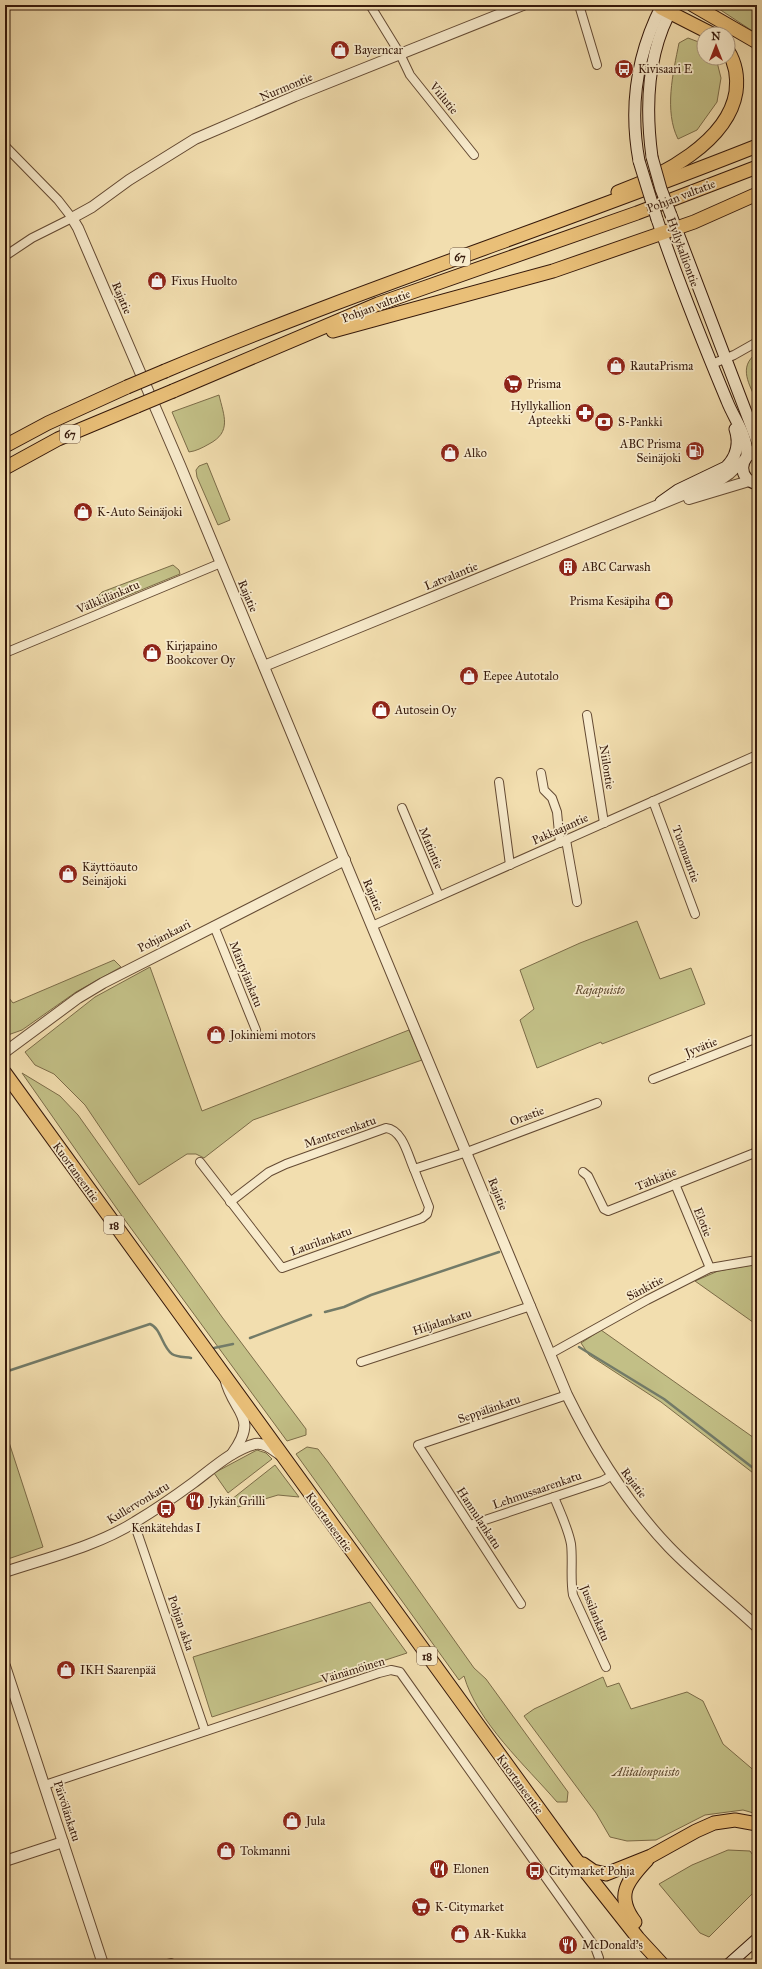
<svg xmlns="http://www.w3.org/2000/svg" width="762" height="1969" viewBox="0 0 762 1969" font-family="'IM FELL Great Primer',serif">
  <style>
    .green { fill: #c2bf86; stroke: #7c6c48 }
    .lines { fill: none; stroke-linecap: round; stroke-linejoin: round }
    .stream { stroke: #737b68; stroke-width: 2.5 }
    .minor-casing { stroke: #644a33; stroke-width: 10 }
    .tertiary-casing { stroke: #644a33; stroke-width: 12 }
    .secondary-casing { stroke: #35180a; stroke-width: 13 }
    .trunk-casing { stroke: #35180a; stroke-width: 15 }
    .minor { stroke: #f7eacb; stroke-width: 8 }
    .tertiary { stroke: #f7eacb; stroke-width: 10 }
    .secondary { stroke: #f7eacb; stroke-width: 11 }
    .trunk { stroke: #e9bf78; stroke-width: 13 }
    .secondary-bridge-casing { stroke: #35180a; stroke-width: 13; stroke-linecap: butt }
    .trunk-bridge-casing { stroke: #35180a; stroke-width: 15; stroke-linecap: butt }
    .secondary-bridge { stroke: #f7eacb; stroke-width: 11 }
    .trunk-bridge { stroke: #e9bf78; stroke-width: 13 }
    .labels { text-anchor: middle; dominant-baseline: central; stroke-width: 3.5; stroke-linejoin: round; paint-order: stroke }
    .shield { fill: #f7eacb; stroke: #6f5744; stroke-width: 1 }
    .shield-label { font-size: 11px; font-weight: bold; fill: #35180a }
    .poi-label { font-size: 12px; fill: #35180a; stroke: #f7eacb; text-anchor: start }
    .street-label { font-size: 12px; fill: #35180a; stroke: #f7eacb }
    .park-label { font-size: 12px; font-style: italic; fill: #5f4a2f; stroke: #f7eacb }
  </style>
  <rect width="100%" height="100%" fill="#f2deaf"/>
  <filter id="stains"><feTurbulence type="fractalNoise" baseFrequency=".005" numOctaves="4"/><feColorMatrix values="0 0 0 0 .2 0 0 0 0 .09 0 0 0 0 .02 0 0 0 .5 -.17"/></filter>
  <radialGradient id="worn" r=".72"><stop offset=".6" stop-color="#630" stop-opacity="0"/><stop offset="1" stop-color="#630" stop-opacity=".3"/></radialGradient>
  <g class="green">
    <polygon points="713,5 747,5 757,12 757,34"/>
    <path d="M 688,38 L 704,44 L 704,58 L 716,58 L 721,78 L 717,102 L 697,130 L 678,139 C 664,111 673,73 679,43 Z"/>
    <path d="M 757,353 L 757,362 L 752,369 L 757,384 L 757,402 C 750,385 737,367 757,353 Z"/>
    <path d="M 219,395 C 224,416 232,432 209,444 C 202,448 196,451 189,452 L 172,412 Z"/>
    <polygon points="207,463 230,520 218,525 197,477 196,470 199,466"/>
    <polygon points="173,565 179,570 180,574 100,607 98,596 102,592"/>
    <polygon points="637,921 660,979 691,968 705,1004 602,1044 601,1042 537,1068 520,1020 534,1009 520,970 580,943"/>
    <polygon points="114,960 121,967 76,992 22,1030 5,1036 5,993 13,1003"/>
    <polygon points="150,967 202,1111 409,1030 422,1060 253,1120 204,1158 196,1154 187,1154 139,1185 85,1105 54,1074 35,1065 25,1052 95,997"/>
    <polygon points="22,1073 60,1096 78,1115 222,1317 306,1429 306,1435 287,1441 122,1216"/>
    <polygon points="757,1264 757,1325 695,1281 718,1271"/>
    <polygon points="601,1330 757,1440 757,1476 661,1402 589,1355 581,1343"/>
    <polygon points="5,1430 43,1547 5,1560"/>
    <path d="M 307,1447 L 318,1449 L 328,1462 L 474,1668 L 486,1679 L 568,1792 L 567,1802 L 557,1802 C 526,1766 477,1722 464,1676 L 459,1680 L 296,1454 Z"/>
    <polygon points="257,1450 266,1453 272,1459 228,1493 214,1473"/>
    <polygon points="275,1465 299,1497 278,1495 238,1507 232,1499"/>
    <polygon points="370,1602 407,1653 212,1717 193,1657"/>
    <polygon points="603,1677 607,1687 619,1683 631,1709 687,1692 703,1701 723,1744 757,1773 757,1814 743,1810 705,1815 656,1840 627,1841 610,1837 596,1813 524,1716 534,1709"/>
    <polygon points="728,1850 750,1851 757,1861 757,1889 709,1937 700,1933 659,1884 692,1865"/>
  </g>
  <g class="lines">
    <g class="stream">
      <polyline points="325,1312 344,1307 371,1295 499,1252"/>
      <polyline points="250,1338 311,1315"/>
      <polyline points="579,1347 664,1399 757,1471"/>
      <polyline points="214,1348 233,1344"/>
      <path d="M 5,1372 L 150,1324 C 161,1328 162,1347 172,1354 C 176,1357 185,1357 191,1358"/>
    </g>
    <defs>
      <g id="minor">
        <polyline points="370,5 400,54 410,75 474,155"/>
        <polyline points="579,5 597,65"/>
        <polyline points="5,146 58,200 72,218 32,238 5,256"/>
        <polyline points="712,364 734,355 757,342"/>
        <polyline points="5,653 221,563"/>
        <polyline points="587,715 604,823"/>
        <polyline points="541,773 544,790 552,798 557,812 560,843"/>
        <polyline points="499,782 510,865"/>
        <polyline points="653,801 695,914"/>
        <polyline points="402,808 439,896"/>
        <polyline points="566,840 577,902"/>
        <polyline points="214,926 256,1030"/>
        <polyline points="372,926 757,755"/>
        <polyline points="653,1079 757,1038"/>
        <polyline points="200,1162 282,1268 422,1218 427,1214 429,1207 414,1169"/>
        <polyline points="583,1172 588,1176 604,1209 608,1211 757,1152"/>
        <polyline points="675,1184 710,1268"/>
        <path d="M 230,1202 L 269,1172 L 286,1164 L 386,1128 C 403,1130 408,1156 414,1169 L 467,1152 L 597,1103"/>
        <polyline points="550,1354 647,1300 710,1268 757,1260"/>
        <polyline points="361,1362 531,1306"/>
        <path d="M 554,1497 C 560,1512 568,1528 571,1544 C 573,1561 570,1578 573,1595 L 606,1667"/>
        <polyline points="134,1523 205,1731"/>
        <polyline points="470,1525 602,1481 611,1476"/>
        <polyline points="521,1604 418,1445 567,1395"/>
        <polyline points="45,1785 379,1673 391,1670 400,1672 595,1947 599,1958 598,1964"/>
        <polyline points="167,1964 171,1963"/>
      </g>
      <g id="tertiary">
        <path d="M 523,5 L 295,96 L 195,139 L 129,180 L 92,207 L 72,218 L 78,228 L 180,465 L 567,1395 C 594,1450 626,1502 669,1547 C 696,1575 728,1600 757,1627"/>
        <polyline points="689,499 749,481"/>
        <polyline points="264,666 722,479 729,474 743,461"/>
        <polyline points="5,1052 78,998 103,983 345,860"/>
        <path d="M 225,1378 C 233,1414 260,1415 232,1454"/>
        <path d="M 5,1572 C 47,1558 97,1546 135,1522 C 155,1510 174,1497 193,1483 C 212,1469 232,1450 255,1444 C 264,1442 272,1449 279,1454"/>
        <polyline points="5,1666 103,1964"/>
        <polyline points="5,1861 63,1842"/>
      </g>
      <g id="secondary">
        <path d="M 652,157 C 645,105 647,51 674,5"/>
        <path d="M 639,161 C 629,107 637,54 662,5"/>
        <polyline points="671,215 757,441"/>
        <path d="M 657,219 C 678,281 702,341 727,401 C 734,419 747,434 747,455"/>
        <path d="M 757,450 C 739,456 737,479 757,484"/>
        <path d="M 661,502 L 678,490 L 726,467 C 737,456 740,444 735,429"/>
        <polyline points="729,1964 757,1939"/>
      </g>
      <g id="trunk">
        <polyline points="693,5 757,42"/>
        <polyline points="661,8 712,34"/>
        <path d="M 618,192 C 662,176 728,142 736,92 C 738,77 736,64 728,51"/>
        <polyline points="333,331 553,271 694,222 757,194"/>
        <path d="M 165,371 C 360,289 561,224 757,146"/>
        <polyline points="173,391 378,304 637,213 757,167"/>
        <polyline points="5,446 48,423 127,387"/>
        <polyline points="5,468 58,439 137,406"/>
        <polyline points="5,1073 574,1857 638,1938 662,1964"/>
        <polyline points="583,1864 593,1871 606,1874 651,1856 696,1831 714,1823 735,1820 757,1824"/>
        <path d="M 635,1922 C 615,1896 627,1881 647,1860"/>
      </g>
    </defs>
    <use href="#minor" class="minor-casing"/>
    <use href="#tertiary" class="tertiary-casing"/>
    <use href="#secondary" class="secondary-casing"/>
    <use href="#trunk" class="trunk-casing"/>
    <use href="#minor" class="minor"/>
    <use href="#tertiary" class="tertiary"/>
    <use href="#secondary" class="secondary"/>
    <use href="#trunk" class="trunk"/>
    <defs>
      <g id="secondary-bridge">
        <polyline points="652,157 661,189 671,215"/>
        <polyline points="639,161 657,219"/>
      </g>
      <g id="trunk-bridge">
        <polyline points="127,387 165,371"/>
        <polyline points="137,406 173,391"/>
      </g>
    </defs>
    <use href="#secondary-bridge" class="secondary-bridge-casing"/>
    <use href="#trunk-bridge" class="trunk-bridge-casing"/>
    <use href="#secondary-bridge" class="secondary-bridge"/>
    <use href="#trunk-bridge" class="trunk-bridge"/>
  </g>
  <defs>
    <symbol id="shop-disc" viewBox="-11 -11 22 22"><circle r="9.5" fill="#8f2418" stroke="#f7eacb"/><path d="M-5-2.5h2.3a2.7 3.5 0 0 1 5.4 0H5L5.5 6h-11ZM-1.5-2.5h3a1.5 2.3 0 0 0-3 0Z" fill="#fff"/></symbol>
    <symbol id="bus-disc" viewBox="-11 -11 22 22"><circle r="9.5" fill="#8f2418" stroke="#f7eacb"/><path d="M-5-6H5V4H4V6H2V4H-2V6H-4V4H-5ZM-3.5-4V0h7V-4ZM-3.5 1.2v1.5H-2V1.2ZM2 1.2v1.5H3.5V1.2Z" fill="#fff"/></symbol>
    <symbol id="supermarket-disc" viewBox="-11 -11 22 22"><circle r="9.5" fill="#8f2418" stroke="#f7eacb"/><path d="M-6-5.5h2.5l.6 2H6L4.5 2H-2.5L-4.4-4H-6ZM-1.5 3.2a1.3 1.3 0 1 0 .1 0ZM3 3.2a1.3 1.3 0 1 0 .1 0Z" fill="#fff"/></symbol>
    <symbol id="pharmacy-disc" viewBox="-11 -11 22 22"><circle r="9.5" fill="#8f2418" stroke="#f7eacb"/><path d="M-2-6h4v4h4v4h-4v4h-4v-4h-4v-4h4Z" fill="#fff"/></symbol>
    <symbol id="bank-disc" viewBox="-11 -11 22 22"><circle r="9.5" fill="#8f2418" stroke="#f7eacb"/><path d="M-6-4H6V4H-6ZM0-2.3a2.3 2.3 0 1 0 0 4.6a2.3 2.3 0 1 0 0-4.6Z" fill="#fff"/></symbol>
    <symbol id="fuel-disc" viewBox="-11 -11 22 22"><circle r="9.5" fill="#8f2418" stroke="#f7eacb"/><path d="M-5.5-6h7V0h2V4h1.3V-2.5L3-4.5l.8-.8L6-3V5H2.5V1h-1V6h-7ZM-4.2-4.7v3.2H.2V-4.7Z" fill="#fff"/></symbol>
    <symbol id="building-disc" viewBox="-11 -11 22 22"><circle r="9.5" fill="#8f2418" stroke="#f7eacb"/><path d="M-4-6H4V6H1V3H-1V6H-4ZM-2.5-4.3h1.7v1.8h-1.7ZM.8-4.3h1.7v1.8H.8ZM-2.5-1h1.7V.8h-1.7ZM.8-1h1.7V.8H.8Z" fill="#fff"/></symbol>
    <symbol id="restaurant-disc" viewBox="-11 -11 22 22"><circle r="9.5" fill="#8f2418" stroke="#f7eacb"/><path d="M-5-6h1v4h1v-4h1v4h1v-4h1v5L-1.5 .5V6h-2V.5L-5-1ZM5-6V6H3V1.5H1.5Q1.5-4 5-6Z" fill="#fff"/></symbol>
  </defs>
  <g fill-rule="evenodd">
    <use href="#shop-disc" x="329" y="39" width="22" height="22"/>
    <use href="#bus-disc" x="613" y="58" width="22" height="22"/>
    <use href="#shop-disc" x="146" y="270" width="22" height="22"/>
    <use href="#shop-disc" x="605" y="355" width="22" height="22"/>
    <use href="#supermarket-disc" x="502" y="373" width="22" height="22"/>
    <use href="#pharmacy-disc" x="574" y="402" width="22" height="22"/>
    <use href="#bank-disc" x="593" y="411" width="22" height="22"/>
    <use href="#fuel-disc" x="684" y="440" width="22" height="22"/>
    <use href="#shop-disc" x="439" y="442" width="22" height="22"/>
    <use href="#shop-disc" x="72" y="501" width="22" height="22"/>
    <use href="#building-disc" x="557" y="556" width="22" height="22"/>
    <use href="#shop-disc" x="653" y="590" width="22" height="22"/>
    <use href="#shop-disc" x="141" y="642" width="22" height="22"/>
    <use href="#shop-disc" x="458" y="665" width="22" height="22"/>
    <use href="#shop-disc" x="370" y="699" width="22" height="22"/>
    <use href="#shop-disc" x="57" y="863" width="22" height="22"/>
    <use href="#shop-disc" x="205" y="1024" width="22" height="22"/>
    <use href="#restaurant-disc" x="184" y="1490" width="22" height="22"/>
    <use href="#bus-disc" x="155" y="1498" width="22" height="22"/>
    <use href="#shop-disc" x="55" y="1659" width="22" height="22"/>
    <use href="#shop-disc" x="281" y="1810" width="22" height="22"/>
    <use href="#shop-disc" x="215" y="1840" width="22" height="22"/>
    <use href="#restaurant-disc" x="428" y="1858" width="22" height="22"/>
    <use href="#bus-disc" x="524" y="1860" width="22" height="22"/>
    <use href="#supermarket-disc" x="410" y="1896" width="22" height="22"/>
    <use href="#shop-disc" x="449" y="1923" width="22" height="22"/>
    <use href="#restaurant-disc" x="557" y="1934" width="22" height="22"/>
  </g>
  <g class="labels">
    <g class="shield">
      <rect x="450" y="248" width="20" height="18" rx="3"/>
      <rect x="60" y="425" width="20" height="18" rx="3"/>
      <rect x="104" y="1216" width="20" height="18" rx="3"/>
      <rect x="417" y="1647" width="20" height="18" rx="3"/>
    </g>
    <g class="shield-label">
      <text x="460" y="257">67</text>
      <text x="70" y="434">67</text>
      <text x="114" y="1225">18</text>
      <text x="427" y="1656">18</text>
    </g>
    <g class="poi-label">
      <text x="354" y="50">Bayerncar</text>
      <text x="638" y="69">Kivisaari E</text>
      <text x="171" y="281">Fixus Huolto</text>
      <text x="630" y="366">RautaPrisma</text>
      <text x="527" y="384">Prisma</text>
      <text x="571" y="406" text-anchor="end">Hyllykallion<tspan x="571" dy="14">Apteekki</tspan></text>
      <text x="618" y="422">S-Pankki</text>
      <text x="681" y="444" text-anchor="end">ABC Prisma<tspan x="681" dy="14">Seinäjoki</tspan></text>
      <text x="464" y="453">Alko</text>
      <text x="97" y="512">K-Auto Seinäjoki</text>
      <text x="582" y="567">ABC Carwash</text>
      <text x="650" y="601" text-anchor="end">Prisma Kesäpiha</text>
      <text x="166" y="646">Kirjapaino<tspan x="166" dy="14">Bookcover Oy</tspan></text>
      <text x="483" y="676">Eepee Autotalo</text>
      <text x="395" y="710">Autosein Oy</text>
      <text x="82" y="867">Käyttöauto<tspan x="82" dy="14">Seinäjoki</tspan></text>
      <text x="230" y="1035">Jokiniemi motors</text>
      <text x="209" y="1501">Jykän Grilli</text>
      <text x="166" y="1528" text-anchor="middle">Kenkätehdas I</text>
      <text x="80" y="1670">IKH Saarenpää</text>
      <text x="306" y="1821">Jula</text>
      <text x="240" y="1851">Tokmanni</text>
      <text x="453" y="1869">Elonen</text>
      <text x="549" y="1871">Citymarket Pohja</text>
      <text x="435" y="1907">K-Citymarket</text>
      <text x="474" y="1934">AR-Kukka</text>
      <text x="582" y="1945">McDonald's</text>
    </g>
    <g class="street-label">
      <text transform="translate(286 87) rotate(-23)">Nurmontie</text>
      <text transform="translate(444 98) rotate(51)">Viilutie</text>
      <text transform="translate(681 196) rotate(-21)">Pohjan valtatie</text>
      <text transform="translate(683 252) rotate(70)">Hyllykalliontie</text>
      <text transform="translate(122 298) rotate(67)">Rajatie</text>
      <text transform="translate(376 306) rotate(-21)">Pohjan valtatie</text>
      <text transform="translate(451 576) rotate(-22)">Latvalantie</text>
      <text transform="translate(248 596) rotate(67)">Rajatie</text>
      <text transform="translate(108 597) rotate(-23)">Välkkilänkatu</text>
      <text transform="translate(607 767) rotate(81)">Niilontie</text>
      <text transform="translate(560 829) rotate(-24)">Pakkaajantie</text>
      <text transform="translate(431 848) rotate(67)">Matintie</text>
      <text transform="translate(686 854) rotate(70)">Tuomaantie</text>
      <text transform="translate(373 895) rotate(67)">Rajatie</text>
      <text transform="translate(164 936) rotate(-27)">Pohjankaari</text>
      <text transform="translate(246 974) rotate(68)">Mäntylänkatu</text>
      <text transform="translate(701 1047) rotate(-22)">Jyvätie</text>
      <text transform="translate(527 1116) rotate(-21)">Orastie</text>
      <text transform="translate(340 1132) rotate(-19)">Mantereenkatu</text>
      <text transform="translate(76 1172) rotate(54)">Kuortaneentie</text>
      <text transform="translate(656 1179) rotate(-22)">Tähkätie</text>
      <text transform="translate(498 1194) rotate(68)">Rajatie</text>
      <text transform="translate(703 1222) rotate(68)">Elotie</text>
      <text transform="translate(321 1241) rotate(-20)">Laurilankatu</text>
      <text transform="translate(645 1288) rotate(-28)">Sänkitie</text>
      <text transform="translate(442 1322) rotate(-18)">Hiljalankatu</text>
      <text transform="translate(489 1409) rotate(-19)">Seppälänkatu</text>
      <text transform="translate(634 1483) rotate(53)">Rajatie</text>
      <text transform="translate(537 1490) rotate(-19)">Lehmussaarenkatu</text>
      <text transform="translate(138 1503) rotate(-31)">Kullervonkatu</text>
      <text transform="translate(479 1518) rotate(57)">Hannulankatu</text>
      <text transform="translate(329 1522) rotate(54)">Kuortaneentie</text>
      <text transform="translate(595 1613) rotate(68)">Jussilankatu</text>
      <text transform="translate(181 1623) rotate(71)">Pohjan akka</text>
      <text transform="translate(353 1670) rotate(-17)">Väinämöinen</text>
      <text transform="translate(520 1784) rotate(54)">Kuortaneentie</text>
      <text transform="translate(67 1811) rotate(72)">Päivölänkatu</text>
    </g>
    <g class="park-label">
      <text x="600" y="990">Rajapuisto</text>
      <text x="646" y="1772">Alitalonpuisto</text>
    </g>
  </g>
  <rect width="762" height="1969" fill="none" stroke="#f2deaf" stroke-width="20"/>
  <rect x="6" y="6" width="750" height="1957" fill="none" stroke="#35180a" stroke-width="2"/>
  <rect x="10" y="10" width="742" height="1949" fill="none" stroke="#35180a"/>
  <g transform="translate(716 46)"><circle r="19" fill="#f7eacb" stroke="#a9967e"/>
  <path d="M0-3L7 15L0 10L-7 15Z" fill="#8f2418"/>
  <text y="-6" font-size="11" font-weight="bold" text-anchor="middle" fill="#35180a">N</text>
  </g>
  <rect width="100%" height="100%" filter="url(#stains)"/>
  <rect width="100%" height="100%" fill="url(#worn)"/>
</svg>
